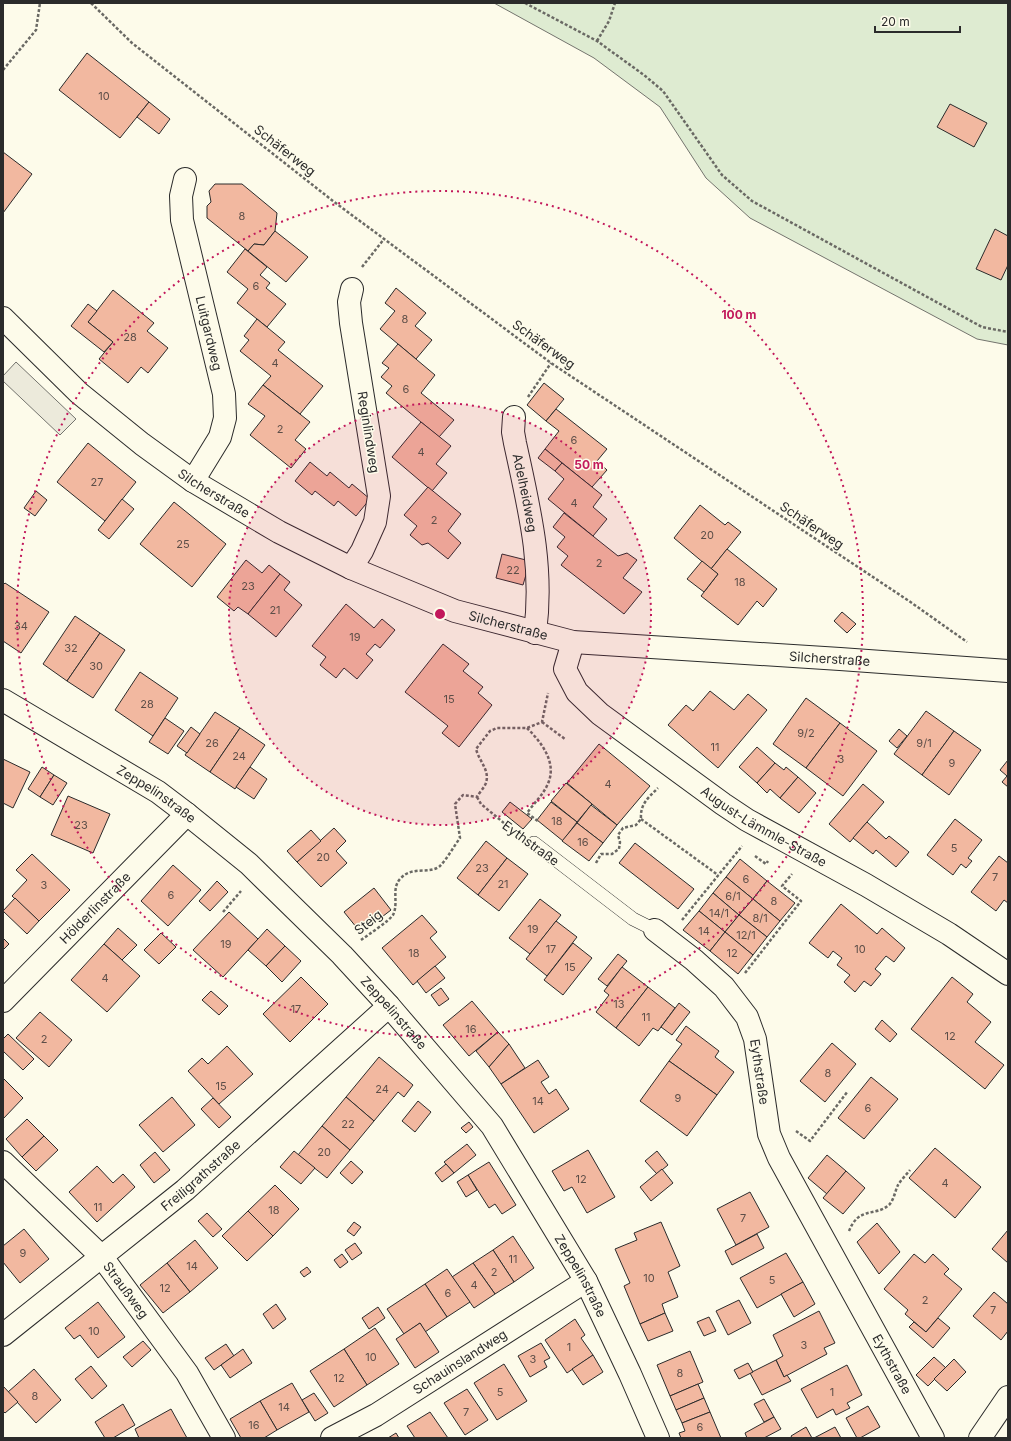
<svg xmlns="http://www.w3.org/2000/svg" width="1011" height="1441" viewBox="0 0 1011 1441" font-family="Inter,sans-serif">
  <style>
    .green { fill: #deebd1; stroke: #74746e }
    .parking { fill: #eceadb; stroke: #74746e }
    .building { fill: #f2b8a0; stroke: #2b2b2b }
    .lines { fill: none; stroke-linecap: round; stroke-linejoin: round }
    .lane-casing { stroke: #2b2b2b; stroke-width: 14 }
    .street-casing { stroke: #2b2b2b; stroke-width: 24 }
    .path { stroke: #6a6964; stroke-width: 2.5; stroke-dasharray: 3 2; stroke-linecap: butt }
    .lane { stroke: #fdfbea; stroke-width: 13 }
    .street { stroke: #fdfbea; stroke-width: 22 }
    .ring { fill: none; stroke: #c2185b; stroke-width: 2; stroke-dasharray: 2 4 }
    .labels { text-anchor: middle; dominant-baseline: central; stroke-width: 3; stroke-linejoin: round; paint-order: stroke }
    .number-label { font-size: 11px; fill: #5d4e48 }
    .street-label { font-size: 13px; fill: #2b2b2b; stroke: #fdfbea }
    .centre { fill: #c2185b; stroke: #fdfbea; stroke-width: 2 }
    .ring-label { font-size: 12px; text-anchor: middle; font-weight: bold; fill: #c2185b; stroke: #fdfbea; stroke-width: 3; stroke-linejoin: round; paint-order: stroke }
  </style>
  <rect width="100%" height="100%" fill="#fdfbea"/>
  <polygon class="green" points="494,3 1008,3 1008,345 977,339 750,218 706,178 660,107 594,58"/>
  <polygon class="parking" points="16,362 76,419 60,435 3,381 3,376"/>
  <g class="building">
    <polygon points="87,53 149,102 120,138 59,90"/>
    <polygon points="149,102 170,119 159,134 137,117"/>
    <polygon points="950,104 987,123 974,147 937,127"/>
    <polygon points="3,152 32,174 3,213"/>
    <polygon points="215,184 242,184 277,213 275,231 264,245 254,244 248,251 207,218 207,206 211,202 209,191"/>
    <polygon points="995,229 1008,236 1008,265 1001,280 976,269"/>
    <polygon points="275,231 308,257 286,282 248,251 254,244 264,245"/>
    <polygon points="245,249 267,267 260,275 270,283 266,288 286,304 267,327 237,303 248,289 227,272"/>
    <polygon points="396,288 426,313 415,326 432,340 416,359 380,329 395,311 385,303"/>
    <polygon points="113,290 154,323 147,331 168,348 148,373 141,367 128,383 99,359 113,342 88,322"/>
    <polygon points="88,304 97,311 88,322 113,342 104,352 71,326"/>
    <polygon points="257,319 285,342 278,350 323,386 300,414 263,385 271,376 240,351 249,340 244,336"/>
    <polygon points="398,344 435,375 421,393 454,420 439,437 386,393 392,386 381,377 389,368 382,363"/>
    <polygon points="544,383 564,399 546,421 527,405"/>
    <polygon points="263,385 310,422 295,440 306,449 291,468 250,435 265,416 248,404"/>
    <polygon points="556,409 607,449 597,461 607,470 592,487 545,449 559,431 546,421"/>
    <polygon points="421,422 451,446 436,464 447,473 432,491 392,457"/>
    <polygon points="88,443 136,482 105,521 57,482"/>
    <polygon points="545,449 562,463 555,471 538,458"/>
    <polygon points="310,462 327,476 330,472 349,488 352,484 370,499 356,516 338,501 334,506 315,491 312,495 295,481"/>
    <polygon points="562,463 602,495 593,507 607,519 593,536 548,499 564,479 555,471"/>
    <polygon points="428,487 461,514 448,531 461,543 448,559 428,543 422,545 410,535 417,526 404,515"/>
    <polygon points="36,491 47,500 35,516 24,508"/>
    <polygon points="122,499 134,509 109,539 98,530"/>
    <polygon points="174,502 226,544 192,587 140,544"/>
    <polygon points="700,505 725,525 728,522 741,532 711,569 674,538"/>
    <polygon points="564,513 618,556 627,553 637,560 623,578 642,592 624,614 561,565 568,556 557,547 565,537 553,527"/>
    <polygon points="727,549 777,589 763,607 757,601 738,625 701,596 718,574 711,569"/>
    <polygon points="502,554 530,561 523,585 496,578"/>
    <polygon points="246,560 262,573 269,565 280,574 248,614 238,607 234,611 217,597"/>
    <polygon points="702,561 718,574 704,592 687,579"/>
    <polygon points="280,574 290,582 284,590 302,605 276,637 248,614"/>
    <polygon points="5,583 49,612 21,653 3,641 3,585"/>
    <polygon points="346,604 374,628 382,619 395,630 380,648 375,644 366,654 373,660 357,679 344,668 336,678 320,665 326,657 312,646"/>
    <polygon points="842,612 856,624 847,633 834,621"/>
    <polygon points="75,616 100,633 67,681 43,664"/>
    <polygon points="100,633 125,650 93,698 67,681"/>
    <polygon points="443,644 469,664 463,671 483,687 478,693 492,705 459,747 442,733 448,726 405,692"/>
    <polygon points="140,672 178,698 153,736 115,710"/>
    <polygon points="710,691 734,710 748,694 767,710 718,768 668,725 686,705 693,711"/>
    <polygon points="806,698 840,723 806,768 773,744"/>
    <polygon points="926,711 954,731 922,775 894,754"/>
    <polygon points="215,712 240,728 210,772 185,755"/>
    <polygon points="165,718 184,731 168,754 149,742"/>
    <polygon points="840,723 877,751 843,796 806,768"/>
    <polygon points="191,727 200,734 187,753 177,746"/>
    <polygon points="240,728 265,745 235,789 210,772"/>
    <polygon points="899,729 907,736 897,748 889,741"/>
    <polygon points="954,731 981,750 949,795 922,775"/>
    <polygon points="599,744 650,786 617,825 567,783"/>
    <polygon points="757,747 775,763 757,783 739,767"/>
    <polygon points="3,759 30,772 13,808 3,803"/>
    <polygon points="1008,760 1008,787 1002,782 1007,776 1000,770"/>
    <polygon points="775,763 784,770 786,767 798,777 780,798 770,789 767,793 757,783"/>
    <polygon points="42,767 54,775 40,797 28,789"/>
    <polygon points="250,767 267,779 254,799 236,787"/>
    <polygon points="54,775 67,783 53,805 40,797"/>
    <polygon points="798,777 816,793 799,813 780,798"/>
    <polygon points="566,783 592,804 577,822 551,801"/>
    <polygon points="863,784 884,802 850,842 829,824"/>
    <polygon points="68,796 110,814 93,853 51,835"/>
    <polygon points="510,802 532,819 523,829 502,812"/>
    <polygon points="551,802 577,822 563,841 537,820"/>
    <polygon points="591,805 617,825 603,843 577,823"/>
    <polygon points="955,819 982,840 968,858 972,861 966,868 961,864 953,875 927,855"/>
    <polygon points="867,822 886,839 889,836 909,852 896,867 876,850 873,854 853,838"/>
    <polygon points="577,823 603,843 589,861 562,841"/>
    <polygon points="334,828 346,841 336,851 347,863 321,887 297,862"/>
    <polygon points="311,830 321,841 297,862 287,851"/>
    <polygon points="486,841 507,858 478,895 457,878"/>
    <polygon points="635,843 694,889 678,909 619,863"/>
    <polygon points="32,854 70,890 39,921 12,896 27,880 16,870"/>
    <polygon points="999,856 1008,863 1008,903 1004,900 996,911 971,892"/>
    <polygon points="507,858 528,874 499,911 478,895"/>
    <polygon points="740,859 767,881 753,899 726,877"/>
    <polygon points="173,865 201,890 168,926 141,901"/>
    <polygon points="726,877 753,899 739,915 713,893"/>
    <polygon points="217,881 228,892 210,911 199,901"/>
    <polygon points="767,881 795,903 780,921 753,899"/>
    <polygon points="374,888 391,910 361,933 344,912"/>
    <polygon points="713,893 739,915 725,932 699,911"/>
    <polygon points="15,898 39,921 27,934 3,911"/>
    <polygon points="540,899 561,915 530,954 509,938"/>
    <polygon points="753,899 780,921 767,937 739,915"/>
    <polygon points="841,904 877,934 882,928 905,948 894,962 886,956 875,969 881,974 871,986 864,981 855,992 844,982 850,975 837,965 842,958 833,951 828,958 809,943"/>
    <polygon points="699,911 725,932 710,951 683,930"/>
    <polygon points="229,912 258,939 223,977 193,950"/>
    <polygon points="422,915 437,932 430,938 446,957 413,985 382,948"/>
    <polygon points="739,915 767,937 753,955 725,932"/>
    <polygon points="556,921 577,937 547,976 526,959"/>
    <polygon points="118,928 137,945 122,960 104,944"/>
    <polygon points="267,929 285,946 266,966 248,950"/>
    <polygon points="725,932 753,955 738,974 710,951"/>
    <polygon points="161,933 176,947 159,964 144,950"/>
    <polygon points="3,938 9,944 3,950"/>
    <polygon points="573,943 592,958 563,995 544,980"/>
    <polygon points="104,944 140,976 107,1012 71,980"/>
    <polygon points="285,946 301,961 282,982 266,966"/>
    <polygon points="618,954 627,961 607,986 598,979"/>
    <polygon points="435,966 445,978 426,993 417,981"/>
    <polygon points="622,967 648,987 616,1028 596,1012 609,995 604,991"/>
    <polygon points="301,977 328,1004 290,1042 263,1014"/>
    <polygon points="952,977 973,994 967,1002 991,1022 975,1042 1004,1065 985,1089 911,1029"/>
    <polygon points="648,987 675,1008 658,1031 653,1028 639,1046 616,1028"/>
    <polygon points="441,988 449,999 439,1006 431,995"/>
    <polygon points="211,991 228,1006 219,1015 202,1000"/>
    <polygon points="472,1001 498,1032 469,1056 443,1025"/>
    <polygon points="679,1003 690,1012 672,1035 661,1027"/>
    <polygon points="40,1012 72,1040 49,1067 16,1038"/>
    <polygon points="882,1020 897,1034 890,1042 875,1029"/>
    <polygon points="686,1026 719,1051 715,1057 734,1072 717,1095 669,1061 682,1044 676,1040"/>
    <polygon points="498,1032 509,1044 489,1067 476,1051"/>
    <polygon points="8,1034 34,1059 23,1070 3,1051 3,1039"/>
    <polygon points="832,1043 856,1064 825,1102 800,1081"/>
    <polygon points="509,1044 525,1068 501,1084 489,1067"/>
    <polygon points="227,1046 253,1074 219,1104 188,1071 202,1058 208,1064"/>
    <polygon points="379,1057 413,1085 404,1097 398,1092 374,1121 346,1097"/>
    <polygon points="538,1060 549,1077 541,1082 549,1094 556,1089 569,1109 534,1133 501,1084"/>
    <polygon points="669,1061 717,1095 687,1136 640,1101"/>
    <polygon points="871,1077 898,1099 864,1139 838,1118"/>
    <polygon points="3,1078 23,1098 3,1119"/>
    <polygon points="172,1097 195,1125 163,1152 139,1125"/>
    <polygon points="346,1097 374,1121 350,1150 322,1126"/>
    <polygon points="213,1098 231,1117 219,1128 201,1109"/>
    <polygon points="418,1101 431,1112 415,1132 402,1121"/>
    <polygon points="27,1119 44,1136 22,1157 6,1139"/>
    <polygon points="469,1122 473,1127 466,1133 461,1128"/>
    <polygon points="322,1126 350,1150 327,1178 298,1155"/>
    <polygon points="44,1136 58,1150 36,1171 22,1157"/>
    <polygon points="467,1144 476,1155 454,1173 444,1162"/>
    <polygon points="935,1148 981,1187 955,1218 909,1178"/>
    <polygon points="588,1150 615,1197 587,1213 572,1187 564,1191 552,1171"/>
    <polygon points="294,1151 315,1168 301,1184 280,1167"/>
    <polygon points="657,1151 668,1165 657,1174 645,1161"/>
    <polygon points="155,1152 170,1170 154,1183 140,1165"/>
    <polygon points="827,1155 846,1171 827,1194 808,1178"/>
    <polygon points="351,1161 363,1172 352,1184 340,1173"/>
    <polygon points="489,1162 516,1205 502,1214 495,1204 489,1208 468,1175"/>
    <polygon points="446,1164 454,1173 442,1182 435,1173"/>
    <polygon points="97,1166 113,1183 123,1174 135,1187 97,1222 69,1192"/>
    <polygon points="662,1169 673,1183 651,1201 640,1187"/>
    <polygon points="846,1171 865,1188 843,1214 823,1198"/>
    <polygon points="468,1175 477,1190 466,1197 457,1182"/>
    <polygon points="275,1185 299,1209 273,1236 248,1211"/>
    <polygon points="750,1192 769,1227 736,1245 717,1209"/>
    <polygon points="248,1211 273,1236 247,1261 222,1236"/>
    <polygon points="207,1213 222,1229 213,1237 198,1221"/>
    <polygon points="354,1222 361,1227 354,1236 347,1231"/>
    <polygon points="661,1222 680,1266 668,1272 678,1297 662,1304 665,1313 640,1324 624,1286 630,1283 615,1249 637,1240 634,1233"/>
    <polygon points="877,1223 900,1252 879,1274 857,1242"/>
    <polygon points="24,1229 49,1259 20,1283 3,1262 3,1246"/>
    <polygon points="1008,1230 1008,1263 992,1249"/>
    <polygon points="757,1234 764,1248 732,1265 725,1251"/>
    <polygon points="513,1236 534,1268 514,1282 493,1250"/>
    <polygon points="195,1240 218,1268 190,1292 167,1263"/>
    <polygon points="355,1243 362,1253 352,1260 345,1250"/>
    <polygon points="493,1250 514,1282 495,1294 473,1263"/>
    <polygon points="786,1253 803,1282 757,1308 740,1278"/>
    <polygon points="342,1254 348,1262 340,1268 334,1260"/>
    <polygon points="914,1254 925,1263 933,1254 949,1269 944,1274 962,1289 926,1332 905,1314 908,1310 884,1289"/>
    <polygon points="167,1263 190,1292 163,1313 140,1285"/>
    <polygon points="473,1263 495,1294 474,1308 452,1277"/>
    <polygon points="307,1267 311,1272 304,1277 300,1272"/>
    <polygon points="447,1269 470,1302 447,1317 425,1284"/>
    <polygon points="803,1282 815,1304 794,1317 781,1294"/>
    <polygon points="425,1284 447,1317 425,1332 420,1323 404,1334 387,1309"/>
    <polygon points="994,1292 1008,1304 1008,1331 1001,1340 973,1316"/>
    <polygon points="739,1300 751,1323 728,1335 716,1311"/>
    <polygon points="98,1302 125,1337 98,1358 80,1335 74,1339 65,1328"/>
    <polygon points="276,1304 286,1319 273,1329 263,1314"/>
    <polygon points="378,1307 385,1318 369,1329 362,1318"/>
    <polygon points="819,1311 835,1343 824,1348 827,1354 784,1377 776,1360 783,1356 773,1335"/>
    <polygon points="665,1313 673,1331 648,1341 640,1324"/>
    <polygon points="709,1317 716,1331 704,1336 697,1322"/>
    <polygon points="938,1318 950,1328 933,1348 909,1327 914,1322 926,1332"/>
    <polygon points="575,1319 585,1335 581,1338 593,1355 567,1373 545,1340"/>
    <polygon points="420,1323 439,1352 415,1368 396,1339"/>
    <polygon points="375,1328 399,1364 367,1385 344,1349"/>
    <polygon points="143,1341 151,1350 132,1367 123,1357"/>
    <polygon points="541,1343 550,1358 544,1361 547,1367 530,1377 518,1356"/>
    <polygon points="226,1344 234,1356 214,1370 205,1358"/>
    <polygon points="243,1349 252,1363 230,1378 221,1365"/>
    <polygon points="344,1349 367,1385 334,1407 310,1371"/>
    <polygon points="690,1351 703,1382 670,1396 657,1365"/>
    <polygon points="593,1355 603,1372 583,1385 572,1369"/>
    <polygon points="934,1357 946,1368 928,1386 916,1375"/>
    <polygon points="954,1359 966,1372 947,1391 934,1379"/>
    <polygon points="776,1360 784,1377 787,1375 791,1381 762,1395 750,1373"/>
    <polygon points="748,1363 753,1372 739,1379 734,1370"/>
    <polygon points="504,1364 527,1401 497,1420 474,1383"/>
    <polygon points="847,1365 862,1395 847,1403 850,1408 836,1415 833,1409 817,1418 801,1389"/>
    <polygon points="91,1366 107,1386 92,1399 75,1379"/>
    <polygon points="34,1369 61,1400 36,1423 8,1392"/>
    <polygon points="292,1383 309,1412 277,1430 260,1401"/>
    <polygon points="698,1384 704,1398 676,1410 670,1396"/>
    <polygon points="3,1386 18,1402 5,1413 3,1411"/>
    <polygon points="467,1389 488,1420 465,1435 444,1403"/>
    <polygon points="314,1393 328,1413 315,1421 302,1400"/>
    <polygon points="704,1398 710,1412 682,1423 676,1410"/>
    <polygon points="764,1399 774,1417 764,1422 754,1404"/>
    <polygon points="260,1401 277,1430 264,1438 241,1438 230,1419"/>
    <polygon points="123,1404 135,1425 113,1438 105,1438 95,1422"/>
    <polygon points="868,1406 880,1427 860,1438 857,1438 846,1418"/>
    <polygon points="171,1409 187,1438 139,1438 135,1429"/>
    <polygon points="430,1412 448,1438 415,1438 407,1426"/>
    <polygon points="710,1412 721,1438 681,1438 679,1433 685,1431 682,1423"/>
    <polygon points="774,1417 781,1429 764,1438 747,1438 745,1433"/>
    <polygon points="806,1427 812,1438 792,1438 791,1436"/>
    <polygon points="835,1427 841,1438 814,1438"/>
    <polygon points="396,1433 399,1438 388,1438"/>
  </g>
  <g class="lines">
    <defs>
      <polyline id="lane" points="534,843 633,919 655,930"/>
      <g id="street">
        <path id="s1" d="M 185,179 L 181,196 L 182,220 L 224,394 L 225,418 L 220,437 L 193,481"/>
        <path id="s2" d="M 3,318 L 79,393 L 142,444 L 193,481 L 279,532 L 351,568 L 455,611 L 573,642 L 840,659 L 1008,671"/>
        <path id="s3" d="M 514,417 L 513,432 L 515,443 C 529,508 544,566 535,633"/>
        <polyline points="351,568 362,551 375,522 379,496 351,323 349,302 352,289"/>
        <path id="s4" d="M 573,642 L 565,669 L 577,692 L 600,714 L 723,804 L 747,820 L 866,885 L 949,934 L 1008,974"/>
        <path id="s5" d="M 3,700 L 158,792 L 187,814 L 249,864 L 342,955 L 389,1006 L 492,1126 L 586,1281 L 630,1374 L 658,1438"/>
        <path id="s6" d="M 655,930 L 694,960 L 724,987 L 747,1017 L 755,1039 L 769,1134 L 779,1158 L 933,1438"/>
        <path id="s7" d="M 3,1001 L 187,814"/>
        <path id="s8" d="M 3,1162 L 102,1257 L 187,1373 L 224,1438"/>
        <path id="s9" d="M 3,1335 L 185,1190 L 389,1006"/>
        <path id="s10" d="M 332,1438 L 376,1415 L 586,1281"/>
        <polyline points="980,1438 1008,1397"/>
      </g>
    </defs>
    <use href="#lane" class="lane-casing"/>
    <use href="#street" class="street-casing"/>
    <g class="path">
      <polyline points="91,3 132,43 333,201 551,363 909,601 967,642"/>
      <polyline points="525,3 597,41 644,75 663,91 722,175 752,201 982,327 1008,332"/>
      <polyline points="597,41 609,21 615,3"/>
      <polyline points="3,70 36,30 40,3"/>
      <polyline points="362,267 384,239"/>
      <polyline points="528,397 551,363"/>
      <polyline points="542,722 565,739"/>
      <path d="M 527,728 C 541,742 556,761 549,781 C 545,793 534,803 527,813 L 539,822"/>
      <polyline points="477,797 481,804 516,833"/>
      <polyline points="641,819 718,875"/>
      <polyline points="755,856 766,864 768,861"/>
      <path d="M 596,863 L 601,854 L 612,854 L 619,849 L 620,842 L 618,835 L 623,828 L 636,825 L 641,819 C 640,804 648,798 658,788"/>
      <polyline points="223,912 241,891"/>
      <polyline points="682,920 742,846"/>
      <path d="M 361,940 C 368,935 389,921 393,915 C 399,903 391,889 400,879 C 412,865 429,875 440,866 C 447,859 454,846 460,838 L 455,804 L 463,795 L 477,797 C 479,793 484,788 486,783 C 490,770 479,761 476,749 L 490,731 L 497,728 L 527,728 L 542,722 L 548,693"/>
      <polyline points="745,973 801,901 782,886 792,874"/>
      <polyline points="796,1131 810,1141 848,1091"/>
      <path d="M 849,1231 C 859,1206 875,1217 889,1205 C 894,1200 895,1191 898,1185 C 901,1180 906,1175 910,1170"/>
    </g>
    <use href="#lane" class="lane"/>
    <use href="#street" class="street"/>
  </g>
  <circle cx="440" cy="614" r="211" fill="#c2185b" fill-opacity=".12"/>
  <g class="ring">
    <circle cx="440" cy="614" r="211"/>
    <circle cx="440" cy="614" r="423"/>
  </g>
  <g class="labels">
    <g class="number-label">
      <text x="104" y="96">10</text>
      <text x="242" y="216">8</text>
      <text x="256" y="286">6</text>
      <text x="405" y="319">8</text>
      <text x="130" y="337">28</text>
      <text x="275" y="363">4</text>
      <text x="406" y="389">6</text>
      <text x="280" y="429">2</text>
      <text x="574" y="440">6</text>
      <text x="421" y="452">4</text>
      <text x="97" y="482">27</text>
      <text x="574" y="503">4</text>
      <text x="434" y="520">2</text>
      <text x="707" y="535">20</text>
      <text x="183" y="544">25</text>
      <text x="599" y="563">2</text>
      <text x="513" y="570">22</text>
      <text x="740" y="582">18</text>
      <text x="248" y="586">23</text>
      <text x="275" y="610">21</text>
      <text x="21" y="626">34</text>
      <text x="355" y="637">19</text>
      <text x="71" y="648">32</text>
      <text x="96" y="666">30</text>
      <text x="449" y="699">15</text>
      <text x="147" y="704">28</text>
      <text x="806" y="733">9/2</text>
      <text x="212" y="743">26</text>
      <text x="924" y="743">9/1</text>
      <text x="715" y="747">11</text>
      <text x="239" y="756">24</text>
      <text x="841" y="759">3</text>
      <text x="952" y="763">9</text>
      <text x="608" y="784">4</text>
      <text x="557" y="821">18</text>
      <text x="81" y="825">23</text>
      <text x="583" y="842">16</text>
      <text x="954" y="848">5</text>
      <text x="323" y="857">20</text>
      <text x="482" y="868">23</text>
      <text x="995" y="877">7</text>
      <text x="746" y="879">6</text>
      <text x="503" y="884">21</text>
      <text x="44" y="885">3</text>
      <text x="171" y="895">6</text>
      <text x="733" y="896">6/1</text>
      <text x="774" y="901">8</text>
      <text x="719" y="913">14/1</text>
      <text x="760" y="918">8/1</text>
      <text x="533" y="929">19</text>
      <text x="704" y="931">14</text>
      <text x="746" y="935">12/1</text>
      <text x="226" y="944">19</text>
      <text x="551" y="949">17</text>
      <text x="860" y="949">10</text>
      <text x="414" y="953">18</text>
      <text x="732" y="953">12</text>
      <text x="570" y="967">15</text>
      <text x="105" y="978">4</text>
      <text x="619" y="1004">13</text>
      <text x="296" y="1009">17</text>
      <text x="646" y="1017">11</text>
      <text x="471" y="1029">16</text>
      <text x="950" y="1036">12</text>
      <text x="44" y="1039">2</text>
      <text x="828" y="1073">8</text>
      <text x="221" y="1086">15</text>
      <text x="382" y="1089">24</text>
      <text x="678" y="1098">9</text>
      <text x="538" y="1101">14</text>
      <text x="868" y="1108">6</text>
      <text x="348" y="1124">22</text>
      <text x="324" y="1152">20</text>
      <text x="581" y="1179">12</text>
      <text x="945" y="1183">4</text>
      <text x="98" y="1207">11</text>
      <text x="274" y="1210">18</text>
      <text x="743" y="1218">7</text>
      <text x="23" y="1253">9</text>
      <text x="513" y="1259">11</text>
      <text x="192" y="1266">14</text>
      <text x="494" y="1272">2</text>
      <text x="649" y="1278">10</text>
      <text x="772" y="1280">5</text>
      <text x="474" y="1285">4</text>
      <text x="165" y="1288">12</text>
      <text x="448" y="1293">6</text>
      <text x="925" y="1300">2</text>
      <text x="993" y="1310">7</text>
      <text x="94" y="1331">10</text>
      <text x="804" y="1345">3</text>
      <text x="569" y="1347">1</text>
      <text x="371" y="1357">10</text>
      <text x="533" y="1359">3</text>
      <text x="680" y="1373">8</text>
      <text x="339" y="1378">12</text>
      <text x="500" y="1392">5</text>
      <text x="832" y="1392">1</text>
      <text x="35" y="1396">8</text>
      <text x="284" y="1407">14</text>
      <text x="466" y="1412">7</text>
      <text x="254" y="1425">16</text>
      <text x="700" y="1427">6</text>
    </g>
    <g class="street-label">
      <text transform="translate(285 150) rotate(38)">Schäferweg</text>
      <text stroke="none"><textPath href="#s1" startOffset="158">Luitgardweg</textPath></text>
      <text transform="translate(544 344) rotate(36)">Schäferweg</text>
      <text transform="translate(369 432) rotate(81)">Reginlindweg</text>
      <text stroke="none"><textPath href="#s2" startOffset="275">Silcherstraße</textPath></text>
      <text stroke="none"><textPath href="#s3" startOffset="77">Adelheidweg</textPath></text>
      <text transform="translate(812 525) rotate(34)">Schäferweg</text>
      <text stroke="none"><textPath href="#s2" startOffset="599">Silcherstraße</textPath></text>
      <text stroke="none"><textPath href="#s2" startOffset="923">Silcherstraße</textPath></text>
      <text stroke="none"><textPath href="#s5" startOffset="180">Zeppelinstraße</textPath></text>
      <text stroke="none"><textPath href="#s4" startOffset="285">August-Lämmle-Straße</textPath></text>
      <text transform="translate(531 843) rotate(36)">Eythstraße</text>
      <text stroke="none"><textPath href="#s7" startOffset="131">Hölderlinstraße</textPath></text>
      <text transform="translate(368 922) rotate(-38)">Steig</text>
      <text stroke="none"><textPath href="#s5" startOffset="504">Zeppelinstraße</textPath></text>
      <text stroke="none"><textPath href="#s6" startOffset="184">Eythstraße</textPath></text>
      <text stroke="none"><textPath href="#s9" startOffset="254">Freiligrathstraße</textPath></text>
      <text stroke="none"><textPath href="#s5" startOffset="828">Zeppelinstraße</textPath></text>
      <text stroke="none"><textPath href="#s8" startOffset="178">Straußweg</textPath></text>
      <text stroke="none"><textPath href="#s10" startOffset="149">Schauinslandweg</textPath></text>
      <text stroke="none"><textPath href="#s6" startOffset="508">Eythstraße</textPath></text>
    </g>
  </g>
  <circle cx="440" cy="614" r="6" class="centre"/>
  <g class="ring-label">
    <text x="739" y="319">100 m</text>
    <text x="589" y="469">50 m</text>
  </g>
  <rect width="1011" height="1441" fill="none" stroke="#2b2b2b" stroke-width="8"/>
  <path d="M875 26v6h85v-6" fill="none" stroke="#2b2b2b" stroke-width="2"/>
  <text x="881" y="26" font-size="12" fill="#2b2b2b" stroke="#fdfbea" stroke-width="3" paint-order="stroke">20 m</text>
</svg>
